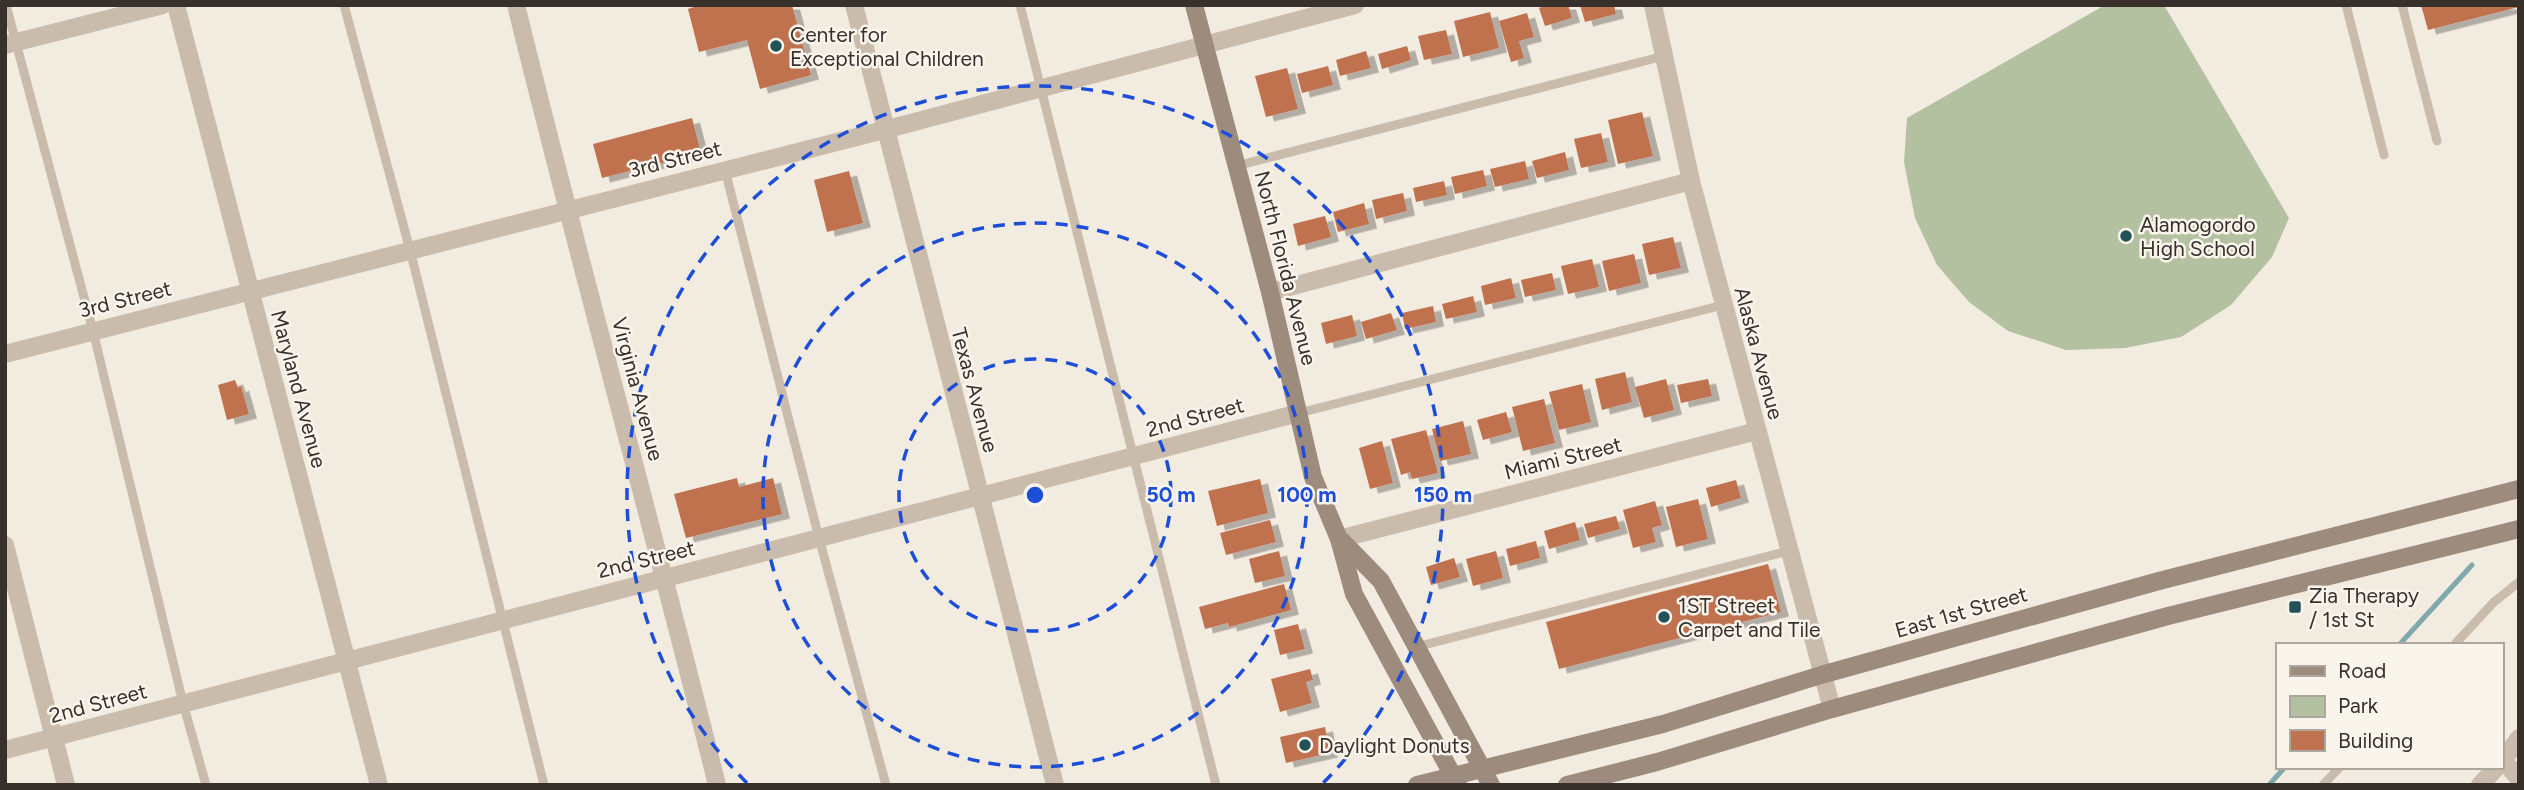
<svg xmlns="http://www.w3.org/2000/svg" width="2524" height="790" viewBox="0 0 2524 790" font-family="Figtree,sans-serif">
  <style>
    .green { fill: #b4c1a0 }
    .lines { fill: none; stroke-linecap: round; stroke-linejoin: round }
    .stream { stroke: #80a9ae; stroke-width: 5 }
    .building { fill: #c07250; filter: url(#shadow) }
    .service { stroke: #cabcac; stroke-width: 9 }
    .minor { stroke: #cabcac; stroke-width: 18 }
    .tertiary { stroke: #cabcac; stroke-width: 18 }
    .secondary { stroke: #9d8b7d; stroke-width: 18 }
    .ring { fill: none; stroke: #1d4ed8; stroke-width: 3.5; stroke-dasharray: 12 9 }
    .poi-dot { fill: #225158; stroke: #f9f4ec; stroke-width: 2.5 }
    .labels { text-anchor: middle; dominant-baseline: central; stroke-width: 5; stroke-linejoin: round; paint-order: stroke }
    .poi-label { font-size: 21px; fill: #38302b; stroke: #f9f4ec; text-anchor: start }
    .street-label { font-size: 21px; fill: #38302b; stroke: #f9f4ec }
    .centre { fill: #1d4ed8; stroke: #f9f4ec; stroke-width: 3.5 }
    .ring-label { font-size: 21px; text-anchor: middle; font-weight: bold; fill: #1d4ed8; stroke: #f9f4ec; stroke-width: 5; stroke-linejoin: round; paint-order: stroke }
  </style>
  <defs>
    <filter id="shadow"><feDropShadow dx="8" dy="4.5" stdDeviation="0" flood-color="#0004"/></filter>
  </defs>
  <rect width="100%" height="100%" fill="#f2ebe0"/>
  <polygon class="green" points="2105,5 2164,5 2289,218 2272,257 2231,305 2181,337 2125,348 2066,350 2008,331 1969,302 1937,265 1915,218 1904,162 1907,118"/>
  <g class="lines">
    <g class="stream">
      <polyline points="2399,645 2472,565"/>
      <polyline points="2269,785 2285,767"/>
    </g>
  </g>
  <g class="building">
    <polygon points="700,5 792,5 811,75 760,89 747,40 699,52 688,9"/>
    <polygon points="1547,5 1568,5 1572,18 1545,26 1539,8"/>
    <polygon points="1580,5 1614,5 1616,14 1585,22"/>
    <polygon points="2421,5 2519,5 2519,7 2428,30"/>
    <polygon points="1490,12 1499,48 1463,57 1454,21"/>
    <polygon points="1527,13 1534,37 1519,41 1524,58 1511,62 1499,21"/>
    <polygon points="1446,30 1452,54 1424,60 1418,36"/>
    <polygon points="1407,46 1411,60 1382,69 1378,54"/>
    <polygon points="1366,51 1371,68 1340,76 1336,60"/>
    <polygon points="1328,66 1333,85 1302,93 1297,74"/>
    <polygon points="1287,68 1298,109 1266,117 1255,76"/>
    <polygon points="1642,112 1653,156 1618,164 1608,120"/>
    <polygon points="692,118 701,153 602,178 593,144"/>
    <polygon points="1601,133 1608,162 1581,168 1574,139"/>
    <polygon points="1565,152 1569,170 1537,178 1532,161"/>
    <polygon points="1525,161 1529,179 1495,187 1490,169"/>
    <polygon points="1483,170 1487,186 1455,194 1451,177"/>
    <polygon points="849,171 863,223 827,232 814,180"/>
    <polygon points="1444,181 1447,195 1416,202 1413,188"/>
    <polygon points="1403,193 1407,211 1376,219 1372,200"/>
    <polygon points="1364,203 1369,224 1338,232 1333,212"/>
    <polygon points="1325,216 1331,237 1298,246 1293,224"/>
    <polygon points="1673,237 1681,268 1649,275 1642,244"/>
    <polygon points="1634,254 1641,283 1609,291 1602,261"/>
    <polygon points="1592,259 1599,287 1568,294 1561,266"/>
    <polygon points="1552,273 1556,290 1525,297 1521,280"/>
    <polygon points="1511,278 1516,298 1485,305 1481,286"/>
    <polygon points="1473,296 1477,312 1446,319 1442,304"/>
    <polygon points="1433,306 1436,322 1405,329 1402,313"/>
    <polygon points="1391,313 1397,330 1366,339 1361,322"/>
    <polygon points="1352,315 1357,336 1326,344 1321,323"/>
    <polygon points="1625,372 1632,402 1602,410 1595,379"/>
    <polygon points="1666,379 1674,410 1644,418 1635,387"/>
    <polygon points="1708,379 1712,396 1681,403 1677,385"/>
    <polygon points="235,380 238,388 241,386 249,414 227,420 218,385"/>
    <polygon points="1582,384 1591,422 1559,430 1549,392"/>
    <polygon points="1544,399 1555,443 1523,451 1512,407"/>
    <polygon points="1506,412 1512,432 1483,440 1477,420"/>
    <polygon points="1463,421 1471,454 1440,461 1432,429"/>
    <polygon points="1426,430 1438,473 1412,479 1410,472 1401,475 1391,439"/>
    <polygon points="1382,441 1393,483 1370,489 1359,448"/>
    <polygon points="737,478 739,487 773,478 782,514 686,538 674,494"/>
    <polygon points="1260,479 1268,513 1217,526 1208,491"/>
    <polygon points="1736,480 1741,498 1711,507 1706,488"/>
    <polygon points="1698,499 1708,539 1676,547 1666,507"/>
    <polygon points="1655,501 1662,525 1652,528 1656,542 1633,548 1623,510"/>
    <polygon points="1616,516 1620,529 1588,538 1584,524"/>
    <polygon points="1270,520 1276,542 1226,555 1220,533"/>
    <polygon points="1575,522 1580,540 1549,549 1544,531"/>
    <polygon points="1536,541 1540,558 1510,566 1506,549"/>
    <polygon points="1279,551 1285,576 1255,583 1249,559"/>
    <polygon points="1496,551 1503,578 1473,586 1466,559"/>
    <polygon points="1454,558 1460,577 1431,585 1426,567"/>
    <polygon points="1768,564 1781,612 1559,669 1546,622"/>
    <polygon points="1284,584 1291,610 1229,627 1228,623 1205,629 1199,607"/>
    <polygon points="1298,624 1305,649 1280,655 1274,630"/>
    <polygon points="1310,669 1313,680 1306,682 1312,703 1280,712 1271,679"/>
    <polygon points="1325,727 1330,753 1286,763 1280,737"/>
  </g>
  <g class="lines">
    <g class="service">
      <polyline points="6,5 93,331 183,703 206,785"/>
      <polyline points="344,5 410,250 544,785"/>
      <polyline points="1020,5 1216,785"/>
      <polyline points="2346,5 2384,155"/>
      <polyline points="2402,5 2437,141"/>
      <polyline points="1236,166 1664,56"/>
      <polyline points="725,170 819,538 886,785"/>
      <polyline points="1299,413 1723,305"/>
      <polyline points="2454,645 2494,602 2519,582"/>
      <polyline points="1416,647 1788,551"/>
      <polyline points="2323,785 2340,767"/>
    </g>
    <g class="minor">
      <path d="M 516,5 C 580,266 652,524 717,785"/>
      <polyline points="854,5 1055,785"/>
      <polyline points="1653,5 1691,181 1832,709"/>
      <polyline points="5,45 163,5"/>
      <polyline points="1270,292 1691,181"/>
      <polyline points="5,354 884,130 1355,5"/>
      <polyline points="1339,539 1757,431"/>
      <polyline points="5,545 66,785"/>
      <polyline points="5,750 1299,413"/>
      <polyline points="2503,760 2519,779"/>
      <polyline points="2501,763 2519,738"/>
      <polyline points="2480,785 2497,767"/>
    </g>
    <polyline class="tertiary" points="176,5 379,785"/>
    <g class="secondary">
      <polyline points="1194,5 1270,292 1313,477 1339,539 1354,594 1458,785"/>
      <polyline points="1342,541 1381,581 1491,785"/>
      <polyline points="1417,785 1663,724 1821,675 2159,581 2519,489"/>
      <polyline points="1567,785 1657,762 1832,709 2168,616 2519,529"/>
    </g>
  </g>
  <g class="ring">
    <circle cx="1035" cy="495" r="136"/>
    <circle cx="1035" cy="495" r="272"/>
    <path d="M747 783A408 408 0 1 1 1323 783"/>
  </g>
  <g class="poi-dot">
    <circle cx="776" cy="46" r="7"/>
    <circle cx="2126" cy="236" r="7"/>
    <rect x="2288" y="600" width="14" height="14" rx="3.5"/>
    <circle cx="1664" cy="617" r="7"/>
    <circle cx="1305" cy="745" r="7"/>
  </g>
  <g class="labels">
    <g class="poi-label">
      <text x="790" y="34">Center for<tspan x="790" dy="24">Exceptional Children</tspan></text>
      <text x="2140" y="224">Alamogordo<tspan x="2140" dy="24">High School</tspan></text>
      <text x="2309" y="595">Zia Therapy<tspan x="2309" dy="24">/ 1st St</tspan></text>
      <text x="1678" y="605">1ST Street<tspan x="1678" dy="24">Carpet and Tile</tspan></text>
      <text x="1319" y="745">Daylight Donuts</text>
    </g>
    <g class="street-label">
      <text transform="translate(675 159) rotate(-14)">3rd Street</text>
      <text transform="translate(1286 268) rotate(76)">North Florida Avenue</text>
      <text transform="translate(125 299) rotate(-14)">3rd Street</text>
      <text transform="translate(1759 353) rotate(75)">Alaska Avenue</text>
      <text transform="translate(299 389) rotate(75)">Maryland Avenue</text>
      <text transform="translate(638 389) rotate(75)">Virginia Avenue</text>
      <text transform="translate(975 390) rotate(75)">Texas Avenue</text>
      <text transform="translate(1195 417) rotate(-15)">2nd Street</text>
      <text transform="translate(1563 458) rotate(-14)">Miami Street</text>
      <text transform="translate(646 559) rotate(-14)">2nd Street</text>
      <text transform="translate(1961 612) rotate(-16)">East 1st Street</text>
      <text transform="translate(98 703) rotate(-15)">2nd Street</text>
    </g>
  </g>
  <circle cx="1035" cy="495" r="10" class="centre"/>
  <g class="ring-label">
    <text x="1171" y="502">50 m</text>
    <text x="1307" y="502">100 m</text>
    <text x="1443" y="502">150 m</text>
  </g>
  <rect width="2524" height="790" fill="none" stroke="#38302b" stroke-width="14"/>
  <rect x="2276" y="643" width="228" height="126" fill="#f9f4ec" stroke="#aca69f" stroke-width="2"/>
  <rect x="2290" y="666" width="35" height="10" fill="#9d8b7d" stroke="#aca69f" stroke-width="2"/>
  <text x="2338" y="678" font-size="21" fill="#38302b">Road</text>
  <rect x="2290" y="696" width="35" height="21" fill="#b4c1a0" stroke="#aca69f" stroke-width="2"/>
  <text x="2338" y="713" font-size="21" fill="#38302b">Park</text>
  <rect x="2290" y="730" width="35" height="21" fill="#c07250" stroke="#aca69f" stroke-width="2"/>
  <text x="2338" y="748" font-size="21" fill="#38302b">Building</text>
</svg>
